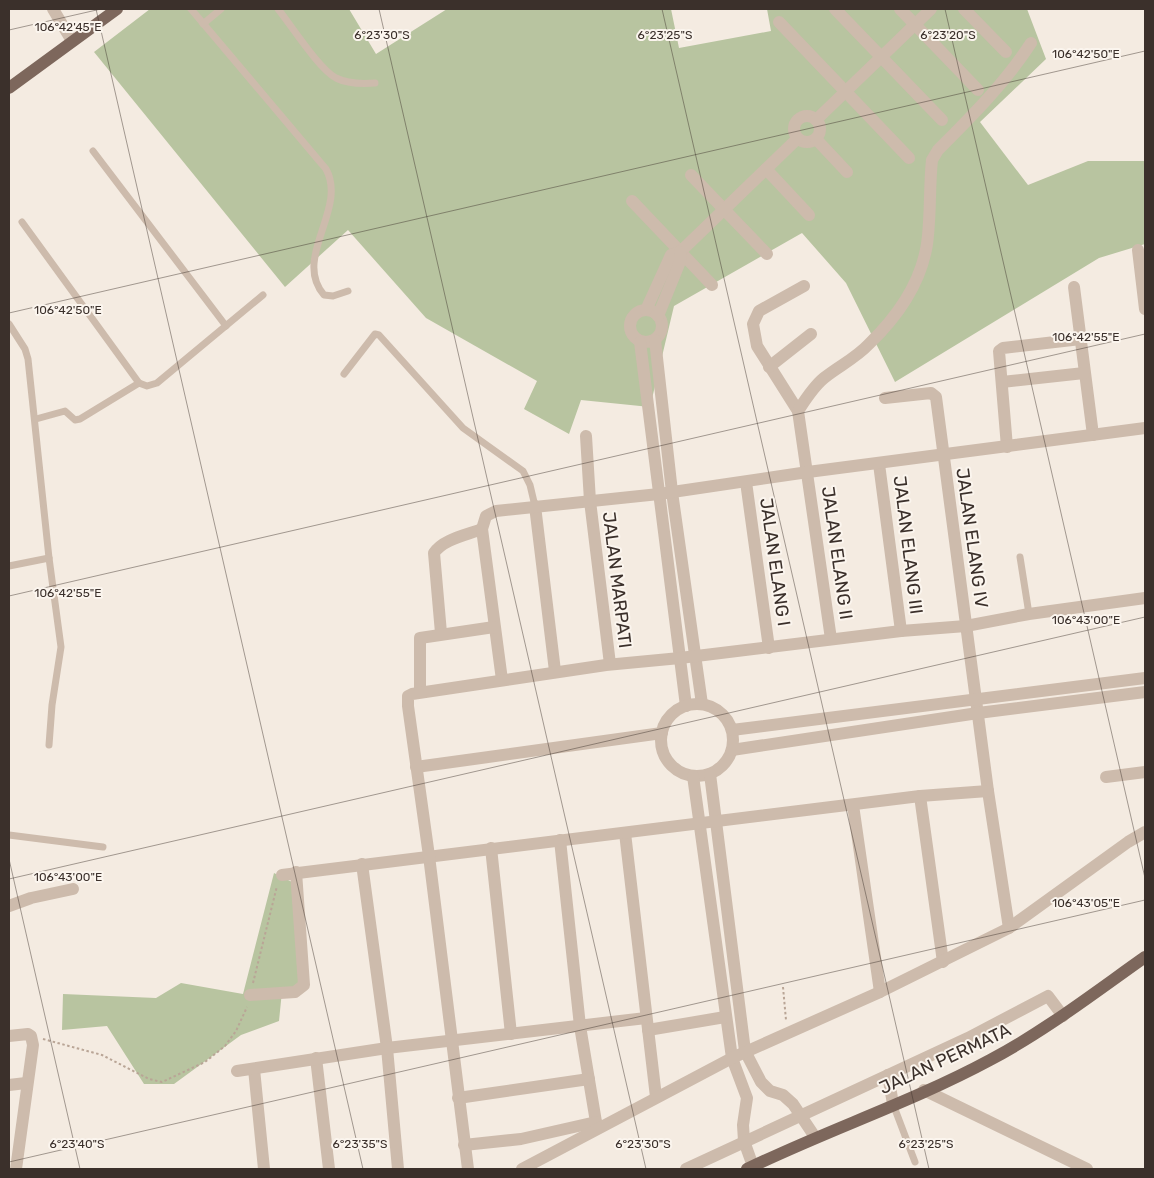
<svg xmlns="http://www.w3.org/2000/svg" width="1154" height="1178" viewBox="0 0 1154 1178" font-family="Rubik,sans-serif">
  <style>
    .green { fill: #b8c4a0 }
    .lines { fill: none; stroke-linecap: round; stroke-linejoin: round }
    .path { stroke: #b9a596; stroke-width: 2; stroke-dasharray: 2.5 2.5; stroke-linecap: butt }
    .service { stroke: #cdbbac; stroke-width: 7 }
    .minor { stroke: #cdbbac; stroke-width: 12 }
    .primary { stroke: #7d675c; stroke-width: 12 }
    .ticks { fill: none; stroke: #3b302b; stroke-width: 1; stroke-opacity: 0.45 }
    .labels { text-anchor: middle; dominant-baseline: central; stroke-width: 4; stroke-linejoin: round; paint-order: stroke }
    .street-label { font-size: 18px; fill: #3b302b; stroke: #fbf5ee }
    .ticks-label { font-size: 12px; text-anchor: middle; fill: #3b302b; stroke: #fbf5ee; stroke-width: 4; stroke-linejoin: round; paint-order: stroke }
  </style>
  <rect width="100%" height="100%" fill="#f4ebe1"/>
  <g class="green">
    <polygon points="150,9 349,9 376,54 447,9 671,9 679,48 771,31 767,9 1027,9 1046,59 980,122 1028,185 1088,161 1145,161 1145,244 1099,258 895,382 846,283 802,233 674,306 650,407 581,400 569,434 524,409 537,381 426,318 348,230 285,287 94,52"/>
    <polygon points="274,873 300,886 307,985 282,991 279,1021 241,1035 174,1084 144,1084 107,1026 62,1030 63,994 156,998 181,983 243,994"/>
  </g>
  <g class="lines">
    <g class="path">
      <polyline points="253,983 277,886"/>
      <polyline points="783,987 786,1020"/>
      <polyline points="43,1039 102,1055 149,1079 162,1082 205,1062 225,1046 236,1031 247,1007"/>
    </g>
    <g class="service">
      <path d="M 191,9 L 326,169 C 348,209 292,258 324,295 L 333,296 L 348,291"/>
      <path d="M 278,9 C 291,25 319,69 336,78 C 348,84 362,84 375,83"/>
      <polyline points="203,24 221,9"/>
      <polyline points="93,151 226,326"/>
      <polyline points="22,222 139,383"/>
      <polyline points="9,324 25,349 28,359 49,558 61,647 52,705 49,745"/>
      <polyline points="344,374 375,334 379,335 463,428 523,471 530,485 535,506"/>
      <polyline points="36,419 65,411 75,420 80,419 139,383 147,386 157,383 263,295"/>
      <polyline points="1020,557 1029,614"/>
      <polyline points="9,566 49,558"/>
      <polyline points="9,835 103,847"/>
      <polyline points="893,1104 915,1162"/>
    </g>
    <g class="minor">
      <polyline points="53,9 72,41"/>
      <polyline points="835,9 942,120"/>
      <polyline points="900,9 978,90"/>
      <polyline points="964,9 1006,52"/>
      <polyline points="779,22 909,158"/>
      <circle cx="807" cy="129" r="13"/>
      <polyline points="816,120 931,9"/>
      <polyline points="816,139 847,172"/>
      <polyline points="766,169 809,215"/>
      <polyline points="691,175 767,254"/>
      <polyline points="632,201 712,285"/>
      <polyline points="1138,250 1145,309"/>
      <polyline points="804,286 759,311 753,324 757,346 798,411 831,639"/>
      <polyline points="1074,287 1093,435"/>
      <circle cx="646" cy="326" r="16"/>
      <polyline points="646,310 671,255 680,252 797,139"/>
      <polyline points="658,316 681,259 680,252"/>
      <polyline points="655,340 672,492 702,704"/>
      <polyline points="640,342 686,706"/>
      <polyline points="769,367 811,334"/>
      <polyline points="1002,382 1084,373"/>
      <polyline points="885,398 931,393 936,397 988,791 1009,928"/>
      <path d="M 798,411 C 805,400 813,387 824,378 C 839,366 856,358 869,344 C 897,317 921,283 927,244 C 931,216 929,188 932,160 L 938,150 C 972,116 1005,83 1031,43"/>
      <polyline points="586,436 590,501 610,664"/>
      <polyline points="1007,447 999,351 1003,348 1081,339"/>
      <polyline points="879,464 901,631"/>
      <polyline points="746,482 769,648"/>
      <polyline points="535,506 555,671"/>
      <path d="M 441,633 L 434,553 C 443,539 467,535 482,529"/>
      <polyline points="502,680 482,529 486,516 496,511 659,494 808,472 1145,428"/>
      <polyline points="420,691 420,638 494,627"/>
      <circle cx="697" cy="740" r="36"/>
      <polyline points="732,730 1145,678"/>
      <polyline points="732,750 978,713 1145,692"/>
      <polyline points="416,767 662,733"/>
      <polyline points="710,774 745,1051 761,1082 770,1091 783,1095 793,1104 815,1137"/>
      <polyline points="693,776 732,1058 747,1098 743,1125 744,1141 754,1169"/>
      <polyline points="1106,777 1145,772"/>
      <polyline points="920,796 943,962"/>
      <polyline points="853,805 880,992"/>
      <polyline points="625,833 656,1097"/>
      <polyline points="560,840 580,1026 597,1128"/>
      <polyline points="491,848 511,1034"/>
      <polyline points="362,864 387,1048 398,1169"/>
      <polyline points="282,875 920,796 988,791"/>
      <polyline points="9,906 31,898 73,889"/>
      <polyline points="250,995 295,992 304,985 296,872"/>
      <polyline points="648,1030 725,1017"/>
      <polyline points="9,1036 28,1034 31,1036 33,1045 16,1169"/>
      <polyline points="316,1058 329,1169"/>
      <polyline points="254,1069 264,1169"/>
      <polyline points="237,1071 387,1048 646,1018"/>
      <polyline points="888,1075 893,1104"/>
      <polyline points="9,1085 26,1083"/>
      <polyline points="924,1090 1087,1169"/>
      <polyline points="458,1098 589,1079"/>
      <polyline points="464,1145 521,1139 596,1122"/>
      <polyline points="468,1169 429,856 408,706 408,696 412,694 606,665 680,658 901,631 966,626 1029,614 1145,598"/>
      <polyline points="522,1169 732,1058 880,992 1009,928 1128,842 1145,832"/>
      <polyline points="686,1169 968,1038 1048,996 1063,1016"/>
    </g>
    <g class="primary">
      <polyline points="9,88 117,9"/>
      <path d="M 747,1169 C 827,1130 912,1102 990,1060 C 1045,1031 1094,993 1145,957"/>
    </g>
  </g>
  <path class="ticks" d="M 96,9 L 363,1169M 379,9 L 646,1169M 662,9 L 929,1169M 945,9 L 1145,878M 9,30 L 101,9M 9,313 L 1145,51M 9,596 L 1145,334M 9,859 L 80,1169M 9,879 L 1145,617M 9,1162 L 1145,900"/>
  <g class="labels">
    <g class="street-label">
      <text transform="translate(972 538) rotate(82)">JALAN ELANG IV</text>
      <text transform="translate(908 545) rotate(83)">JALAN ELANG III</text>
      <text transform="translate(837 553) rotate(82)">JALAN ELANG II</text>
      <text transform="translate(775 562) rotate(82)">JALAN ELANG I</text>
      <text transform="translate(617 580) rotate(83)">JALAN MARPATI</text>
      <text transform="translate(945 1059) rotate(-25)">JALAN PERMATA</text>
    </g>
  </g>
  <g class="ticks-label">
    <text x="68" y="31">106°42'45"E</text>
    <text x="382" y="39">6°23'30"S</text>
    <text x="665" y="39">6°23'25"S</text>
    <text x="948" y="39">6°23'20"S</text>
    <text x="1086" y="58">106°42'50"E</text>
    <text x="68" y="314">106°42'50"E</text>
    <text x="1086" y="341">106°42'55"E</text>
    <text x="68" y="597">106°42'55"E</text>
    <text x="1086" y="624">106°43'00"E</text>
    <text x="68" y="881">106°43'00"E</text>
    <text x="1086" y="907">106°43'05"E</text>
    <text x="77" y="1148">6°23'40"S</text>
    <text x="360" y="1148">6°23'35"S</text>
    <text x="643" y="1148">6°23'30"S</text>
    <text x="926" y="1148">6°23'25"S</text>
  </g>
  <rect width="1154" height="1178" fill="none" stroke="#3b302b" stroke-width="20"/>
</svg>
